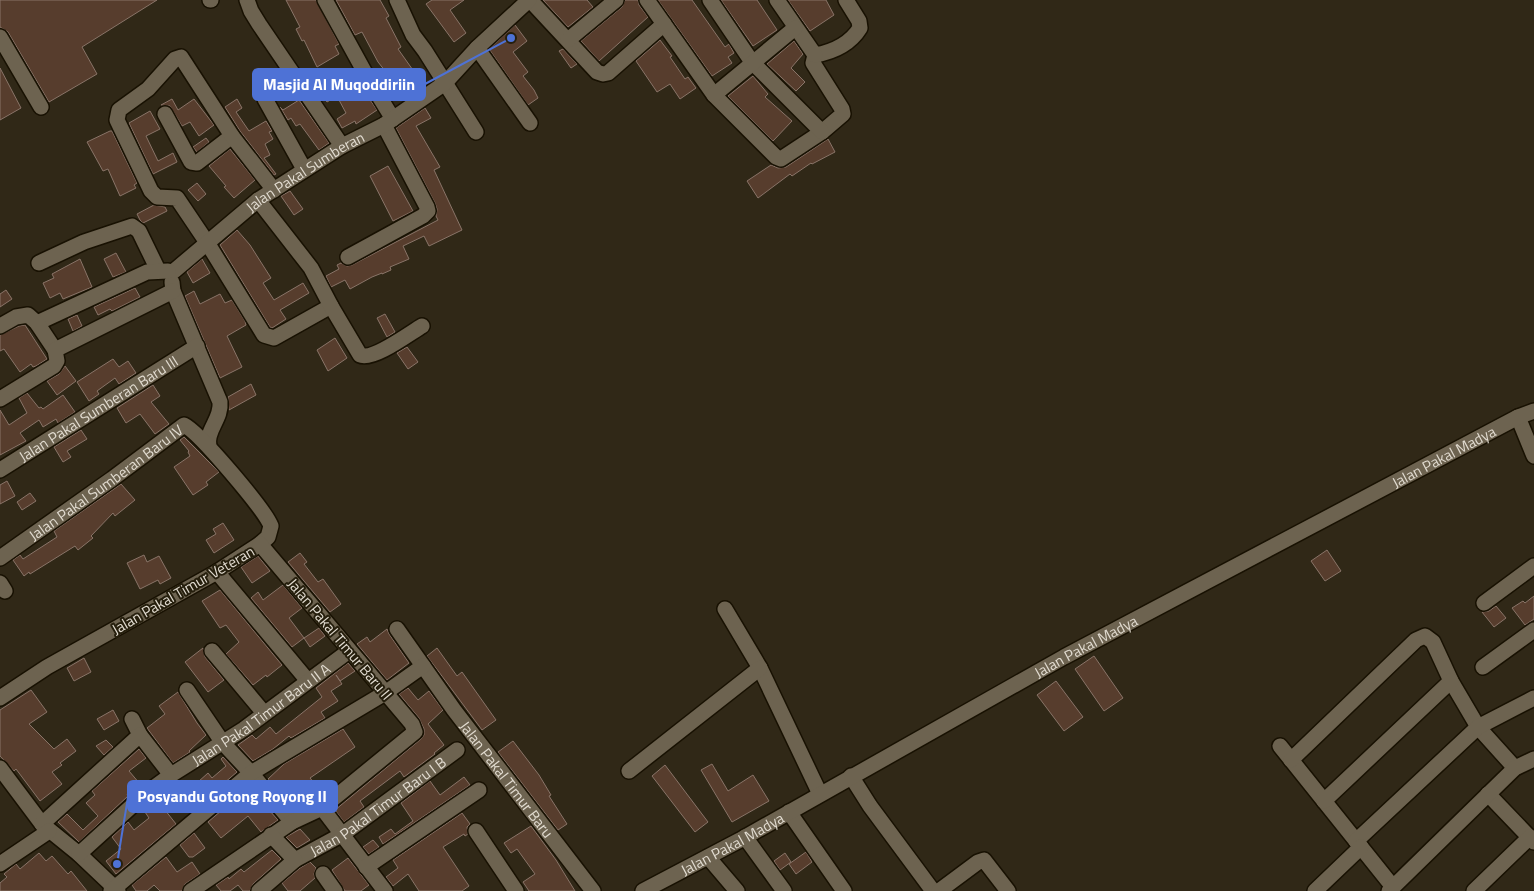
<svg xmlns="http://www.w3.org/2000/svg" width="1534" height="891" viewBox="0 0 1534 891" font-family="'Titillium Web',sans-serif">
  <style>
    .building { fill: #573d2d; stroke: #897468 }
    .lines { fill: none; stroke-linecap: round; stroke-linejoin: round }
    .minor-casing { stroke: #181102; stroke-width: 18 }
    .minor { stroke: #6d6350; stroke-width: 15 }
    .labels { text-anchor: middle; dominant-baseline: central; stroke-width: 4; stroke-linejoin: round; paint-order: stroke }
    .street-label { font-size: 15px; fill: #e2dcd1; stroke: #261f0d }
    .leader { fill: none; stroke: #4e72d6; stroke-width: 2 }
    .callout-dot { fill: #4e72d6; stroke: #261f0d; stroke-width: 2 }
    .callout { fill: #4e72d6; stroke: #4e72d6; stroke-width: 2 }
    .callout-label { font-size: 16px; text-anchor: middle; font-weight: bold; fill: #fff }
  </style>
  <rect width="100%" height="100%" fill="#302817"/>
  <g class="building">
    <polygon points="0,0 157,0 82,47 97,74 49,102 8,32 0,27"/>
    <polygon points="286,0 316,0 339,44 335,46 339,54 317,67 304,40 302,41 296,29 300,27"/>
    <polygon points="336,0 380,0 389,16 386,18 401,47 398,49 415,73 413,75 419,83 393,100 381,82 390,77 378,62 362,32 355,35"/>
    <polygon points="432,0 464,0 450,10 466,33 454,42 426,4"/>
    <polygon points="543,0 587,0 593,7 568,27"/>
    <polygon points="625,0 638,0 639,5 648,17 599,61 581,41 622,7"/>
    <polygon points="658,0 692,0 725,47 729,44 734,53 728,57 732,63 712,76"/>
    <polygon points="721,0 757,0 777,30 753,46"/>
    <polygon points="788,0 826,0 834,15 810,31"/>
    <polygon points="515,25 527,41 513,52 528,72 523,76 534,90 538,98 528,105 489,49"/>
    <polygon points="660,40 672,56 670,57 685,79 688,77 696,88 680,99 670,84 657,92 636,61"/>
    <polygon points="794,41 803,54 791,68 805,82 796,91 767,64"/>
    <polygon points="563,49 577,64 571,68 559,51"/>
    <polygon points="0,68 21,108 0,120"/>
    <polygon points="329,73 336,84 338,82 344,92 327,102 313,82"/>
    <polygon points="753,76 768,94 765,97 792,121 773,141 728,96"/>
    <polygon points="360,89 362,92 364,91 377,110 356,124 355,121 342,128 337,119 346,113 339,100"/>
    <polygon points="172,99 178,110 194,99 214,125 199,136 190,122 182,126 170,106 161,105"/>
    <polygon points="237,99 242,108 236,112 249,131 266,121 272,131 269,132 273,139 265,144 270,155 264,158 276,174 274,175 240,131 225,107"/>
    <polygon points="299,100 329,143 319,150 300,124 296,126 291,118 288,120 280,107 283,110"/>
    <polygon points="425,108 431,118 416,126 440,167 434,170 462,230 429,246 424,236 403,246 409,259 390,267 391,270 382,274 382,273 372,277 350,289 345,280 331,287 326,276 339,269 337,265 341,263 347,266 352,265 438,220 436,216 437,209 435,203 396,128"/>
    <polygon points="150,111 160,129 146,136 158,161 173,153 177,162 153,174 129,123"/>
    <polygon points="110,131 112,131 137,183 134,185 136,188 120,196 108,169 103,171 87,142"/>
    <polygon points="206,138 209,142 197,152 193,147"/>
    <polygon points="828,139 835,152 812,164 811,163 792,176 790,174 758,198 747,181 771,165 778,168 786,167"/>
    <polygon points="230,149 255,180 234,198 224,187 226,186 209,166"/>
    <polygon points="388,166 413,211 393,221 370,176"/>
    <polygon points="197,183 206,194 198,201 188,190"/>
    <polygon points="290,191 303,209 294,215 281,196"/>
    <polygon points="154,205 165,207 167,211 143,223 140,220 137,214"/>
    <polygon points="237,230 250,245 271,278 263,283 274,300 303,283 309,293 280,310 286,319 272,328 270,327 220,245"/>
    <polygon points="116,253 126,272 113,277 104,259"/>
    <polygon points="80,259 92,287 63,299 60,293 50,298 43,283 54,278 52,274"/>
    <polygon points="202,259 210,273 193,283 187,272"/>
    <polygon points="135,288 140,297 112,311 110,309 98,315 94,307"/>
    <polygon points="6,290 12,299 0,307 0,294"/>
    <polygon points="194,291 200,304 220,294 225,303 232,300 245,321 246,325 227,336 242,367 220,378 185,296"/>
    <polygon points="385,314 395,332 387,337 377,318"/>
    <polygon points="77,315 82,326 73,331 68,319"/>
    <polygon points="25,325 47,359 36,366 33,367 31,364 20,372 4,349 0,351 0,335 19,326"/>
    <polygon points="335,338 347,358 328,371 317,350"/>
    <polygon points="407,347 418,362 408,369 397,353"/>
    <polygon points="113,359 119,367 128,361 136,373 119,384 115,378 97,391 99,394 89,401 77,382"/>
    <polygon points="65,366 76,381 57,395 47,381 59,374"/>
    <polygon points="251,384 256,395 229,410 228,397"/>
    <polygon points="153,385 160,396 151,402 169,424 155,434 140,414 126,423 117,408"/>
    <polygon points="27,393 39,408 41,407 43,409 63,395 75,412 58,423 56,419 43,427 39,420 20,433 26,441 0,455 0,410 9,425 27,413 19,398"/>
    <polygon points="81,430 87,439 67,451 71,457 63,462 54,447"/>
    <polygon points="184,437 219,472 206,482 208,485 193,495 174,467 190,456 188,452 189,451 180,440"/>
    <polygon points="7,481 15,496 0,504 0,485"/>
    <polygon points="121,484 135,500 115,516 113,513 91,536 93,538 78,550 75,546 30,574 29,572 24,576 13,560 20,555 23,559 57,537 54,531"/>
    <polygon points="30,493 36,501 22,510 17,502"/>
    <polygon points="223,523 234,540 214,553 206,540 216,534 213,529"/>
    <polygon points="1327,550 1341,571 1325,581 1311,561"/>
    <polygon points="300,553 307,562 304,564 318,582 323,579 341,604 330,612 288,562"/>
    <polygon points="144,555 147,562 159,556 171,578 160,584 158,580 140,589 127,563"/>
    <polygon points="258,556 270,571 252,583 241,567"/>
    <polygon points="283,585 302,608 289,618 304,638 292,647 251,598 258,592 263,600"/>
    <polygon points="220,590 282,665 267,677 266,675 253,685 226,654 239,642 226,625 220,628 202,601"/>
    <polygon points="1534,596 1534,619 1525,625 1512,608 1523,601 1525,603"/>
    <polygon points="1496,606 1506,618 1494,627 1482,612 1489,611"/>
    <polygon points="319,628 325,636 310,647 304,638"/>
    <polygon points="387,629 389,634 409,663 387,680 357,644 367,637 370,642"/>
    <polygon points="203,648 205,657 224,680 208,692 185,662"/>
    <polygon points="437,648 457,676 462,672 496,720 482,730 427,656"/>
    <polygon points="1094,656 1123,698 1104,711 1075,669"/>
    <polygon points="84,658 91,672 74,681 67,668"/>
    <polygon points="348,663 355,671 340,681 336,675 342,684 331,691 338,701 321,712 325,718 291,738 289,736 273,749 253,761 238,745 252,735 256,739 270,727 276,734 322,697 316,688"/>
    <polygon points="1056,681 1083,717 1064,731 1037,695"/>
    <polygon points="408,688 418,700 429,691 443,710 428,724 444,745 434,753 435,754 404,777 400,771 360,801 364,807 344,822 335,810 421,739 424,735 424,729 419,718 399,694"/>
    <polygon points="31,690 47,712 29,724 54,749 67,739 76,751 60,763 62,765 52,772 62,784 40,801 16,769 14,771 0,756 0,710"/>
    <polygon points="178,692 197,723 206,735 189,751 190,752 173,763 147,728 165,714 159,706"/>
    <polygon points="113,710 119,721 104,730 97,719"/>
    <polygon points="343,729 355,747 310,778 320,790 308,800 311,803 295,810 268,779 284,764"/>
    <polygon points="106,740 113,747 104,755 96,746"/>
    <polygon points="513,741 539,775 551,795 549,796 567,824 558,830 498,752"/>
    <polygon points="139,749 146,758 129,771 140,784 127,794 128,796 79,842 58,822 67,814 83,830 98,816 86,803 95,795 92,791"/>
    <polygon points="223,757 237,772 209,796 198,782 208,773 212,778 226,766 221,759"/>
    <polygon points="712,764 728,791 753,775 769,801 732,822 701,770"/>
    <polygon points="665,765 708,822 695,832 652,776"/>
    <polygon points="464,777 470,785 383,844 379,837 391,829 395,834 413,821 401,803 430,781 440,795"/>
    <polygon points="251,790 278,820 261,832 248,816 221,838 208,822 242,793 244,795"/>
    <polygon points="163,793 172,805 165,810 176,824 116,874 106,861 121,849 112,837 128,822 134,830 149,818 143,809"/>
    <polygon points="462,813 470,824 467,827 468,834 465,836 464,834 443,847 469,886 462,891 419,891 408,874 393,886 386,877 398,868 393,860"/>
    <polygon points="531,826 556,860 575,891 529,891 523,882 535,874 517,849 511,853 504,843"/>
    <polygon points="300,829 310,840 297,848 286,837"/>
    <polygon points="194,833 205,848 193,857 189,857 180,845"/>
    <polygon points="373,840 379,847 369,854 363,847"/>
    <polygon points="272,850 281,859 253,884 250,891 243,891 238,885 230,891 221,891 216,885 228,877 229,879 241,869 244,872"/>
    <polygon points="806,852 812,862 796,874 789,864"/>
    <polygon points="39,853 46,861 52,856 68,874 71,871 87,891 0,891 0,883 7,877 4,874 16,864 20,869"/>
    <polygon points="785,853 791,862 780,870 774,861"/>
    <polygon points="166,857 177,872 192,862 200,874 185,884 182,891 160,891 154,885 147,891 136,891 132,885"/>
    <polygon points="348,858 369,885 361,891 345,891 332,870"/>
    <polygon points="310,862 316,868 314,874 315,878 300,891 288,891 282,883 300,868"/>
  </g>
  <g class="lines">
    <defs>
      <g id="minor">
        <polyline points="210,0 211,0"/>
        <polyline points="247,0 251,11 259,24 342,146"/>
        <polyline points="325,0 369,80 393,119"/>
        <polyline points="397,0 413,35 425,51 476,132"/>
        <polyline points="530,0 597,72 603,74 608,73 664,24"/>
        <path d="M 647,0 L 714,95 L 776,157 L 781,159 L 822,132 L 843,114 L 842,109 L 813,63 L 815,55 C 832,52 850,44 860,28 L 859,21 L 846,0"/>
        <polyline points="710,0 752,62 822,132"/>
        <polyline points="777,0 815,55"/>
        <polyline points="0,37 41,107"/>
        <polyline points="568,40 616,0"/>
        <polyline points="477,48 530,123"/>
        <polyline points="714,95 795,28"/>
        <polyline points="265,99 304,169"/>
        <polyline points="165,114 191,162 197,163 232,136"/>
        <polyline points="274,190 232,136 181,57 175,59 148,89 119,110 117,120 151,191 157,197 177,198 208,244 264,335 274,338 331,306"/>
        <path d="M 258,200 L 311,268 L 331,306 L 360,355 C 373,361 410,333 422,326"/>
        <polyline points="348,257 423,216 428,211 427,207 384,125"/>
        <polyline points="39,263 84,242 132,226 139,231 158,270"/>
        <path id="s1" d="M 174,271 L 258,200 L 342,146 L 384,125 L 445,83 L 477,48 L 529,0"/>
        <path d="M 172,282 L 173,291 L 220,402 C 222,419 205,431 209,446"/>
        <polyline points="37,323 147,272 168,271"/>
        <polyline points="0,326 16,317 28,315 37,323 55,350"/>
        <polyline points="0,399 54,366 57,361 55,350 173,291"/>
        <polyline points="1518,417 1534,456"/>
        <path id="s2" d="M 0,470 L 197,346"/>
        <path id="s3" d="M 0,558 L 112,479 L 184,425 C 199,432 265,510 271,526 L 268,537 L 260,544 L 217,572 L 47,667 L 0,698"/>
        <polyline points="217,572 308,681"/>
        <polyline points="0,583 5,591"/>
        <polyline points="1484,603 1534,566"/>
        <polyline points="725,609 760,668 820,794"/>
        <path id="s4" d="M 397,629 L 454,710 L 593,891"/>
        <polyline points="212,651 264,713"/>
        <polyline points="1483,667 1534,630"/>
        <polyline points="187,690 223,743 251,773 292,822"/>
        <polyline points="132,719 140,735 171,775"/>
        <polyline points="1280,746 1393,887"/>
        <polyline points="1291,760 1416,640 1425,636 1433,642 1451,681 1478,727 1515,768"/>
        <polyline points="0,768 42,824 79,854 118,891"/>
        <polyline points="629,771 760,668"/>
        <polyline points="851,776 870,806 933,891"/>
        <polyline points="1488,794 1534,842"/>
        <polyline points="1324,801 1451,681"/>
        <polyline points="322,808 385,891"/>
        <polyline points="789,812 844,891"/>
        <polyline points="42,824 140,735"/>
        <polyline points="476,831 516,891"/>
        <polyline points="745,837 784,891"/>
        <polyline points="1356,841 1478,727 1534,698"/>
        <path id="s5" d="M 79,854 L 145,794 L 171,775 L 244,729 L 349,651"/>
        <polyline points="708,857 737,891"/>
        <path id="s6" d="M 295,860 L 343,834 L 457,750"/>
        <polyline points="0,864 49,831"/>
        <polyline points="366,867 479,790"/>
        <polyline points="323,874 335,891"/>
        <polyline points="111,891 251,773 385,693 423,666"/>
        <polyline points="191,891 292,822 322,808 415,732 412,724 260,544"/>
        <polyline points="259,891 295,860 271,835"/>
        <path id="s7" d="M 643,891 L 740,840 L 1064,657 L 1518,417 L 1534,411"/>
        <polyline points="939,891 978,862 984,860 1008,891"/>
        <polyline points="1315,891 1361,847"/>
        <polyline points="1389,891 1515,768 1534,759"/>
        <polyline points="1474,891 1530,837"/>
      </g>
    </defs>
    <use href="#minor" class="minor-casing"/>
    <use href="#minor" class="minor"/>
  </g>
  <g class="labels">
    <g class="street-label">
      <text stroke="none"><textPath href="#s1" startOffset="165">Jalan Pakal Sumberan</textPath></text>
      <text stroke="none"><textPath href="#s2" startOffset="116">Jalan Pakal Sumberan Baru III</textPath></text>
      <text stroke="none"><textPath href="#s7" startOffset="911">Jalan Pakal Madya</textPath></text>
      <text stroke="none"><textPath href="#s3" startOffset="130">Jalan Pakal Sumberan Baru IV</textPath></text>
      <text transform="translate(183 590) rotate(-30)">Jalan Pakal Timur Veteran</text>
      <text transform="translate(340 639) rotate(50)">Jalan Pakal Timur Baru II</text>
      <text stroke="none"><textPath href="#s7" startOffset="506">Jalan Pakal Madya</textPath></text>
      <text stroke="none"><textPath href="#s5" startOffset="230">Jalan Pakal Timur Baru II A</textPath></text>
      <text stroke="none"><textPath href="#s4" startOffset="186">Jalan Pakal Timur Baru</textPath></text>
      <text stroke="none"><textPath href="#s6" startOffset="99">Jalan Pakal Timur Baru I B</textPath></text>
      <text stroke="none"><textPath href="#s7" startOffset="101">Jalan Pakal Madya</textPath></text>
    </g>
  </g>
  <path class="leader" d="M511 38L425 84M117 864L128 797"/>
  <g class="callout-dot">
    <circle cx="511" cy="38" r="5"/>
    <circle cx="117" cy="864" r="5"/>
  </g>
  <g class="callout">
    <rect x="253" y="69" width="172" height="31" rx="5"/>
    <rect x="128" y="781" width="209" height="31" rx="5"/>
  </g>
  <g class="callout-label">
    <text x="339" y="90">Masjid Al Muqoddiriin</text>
    <text x="232" y="802">Posyandu Gotong Royong II</text>
  </g>
</svg>
